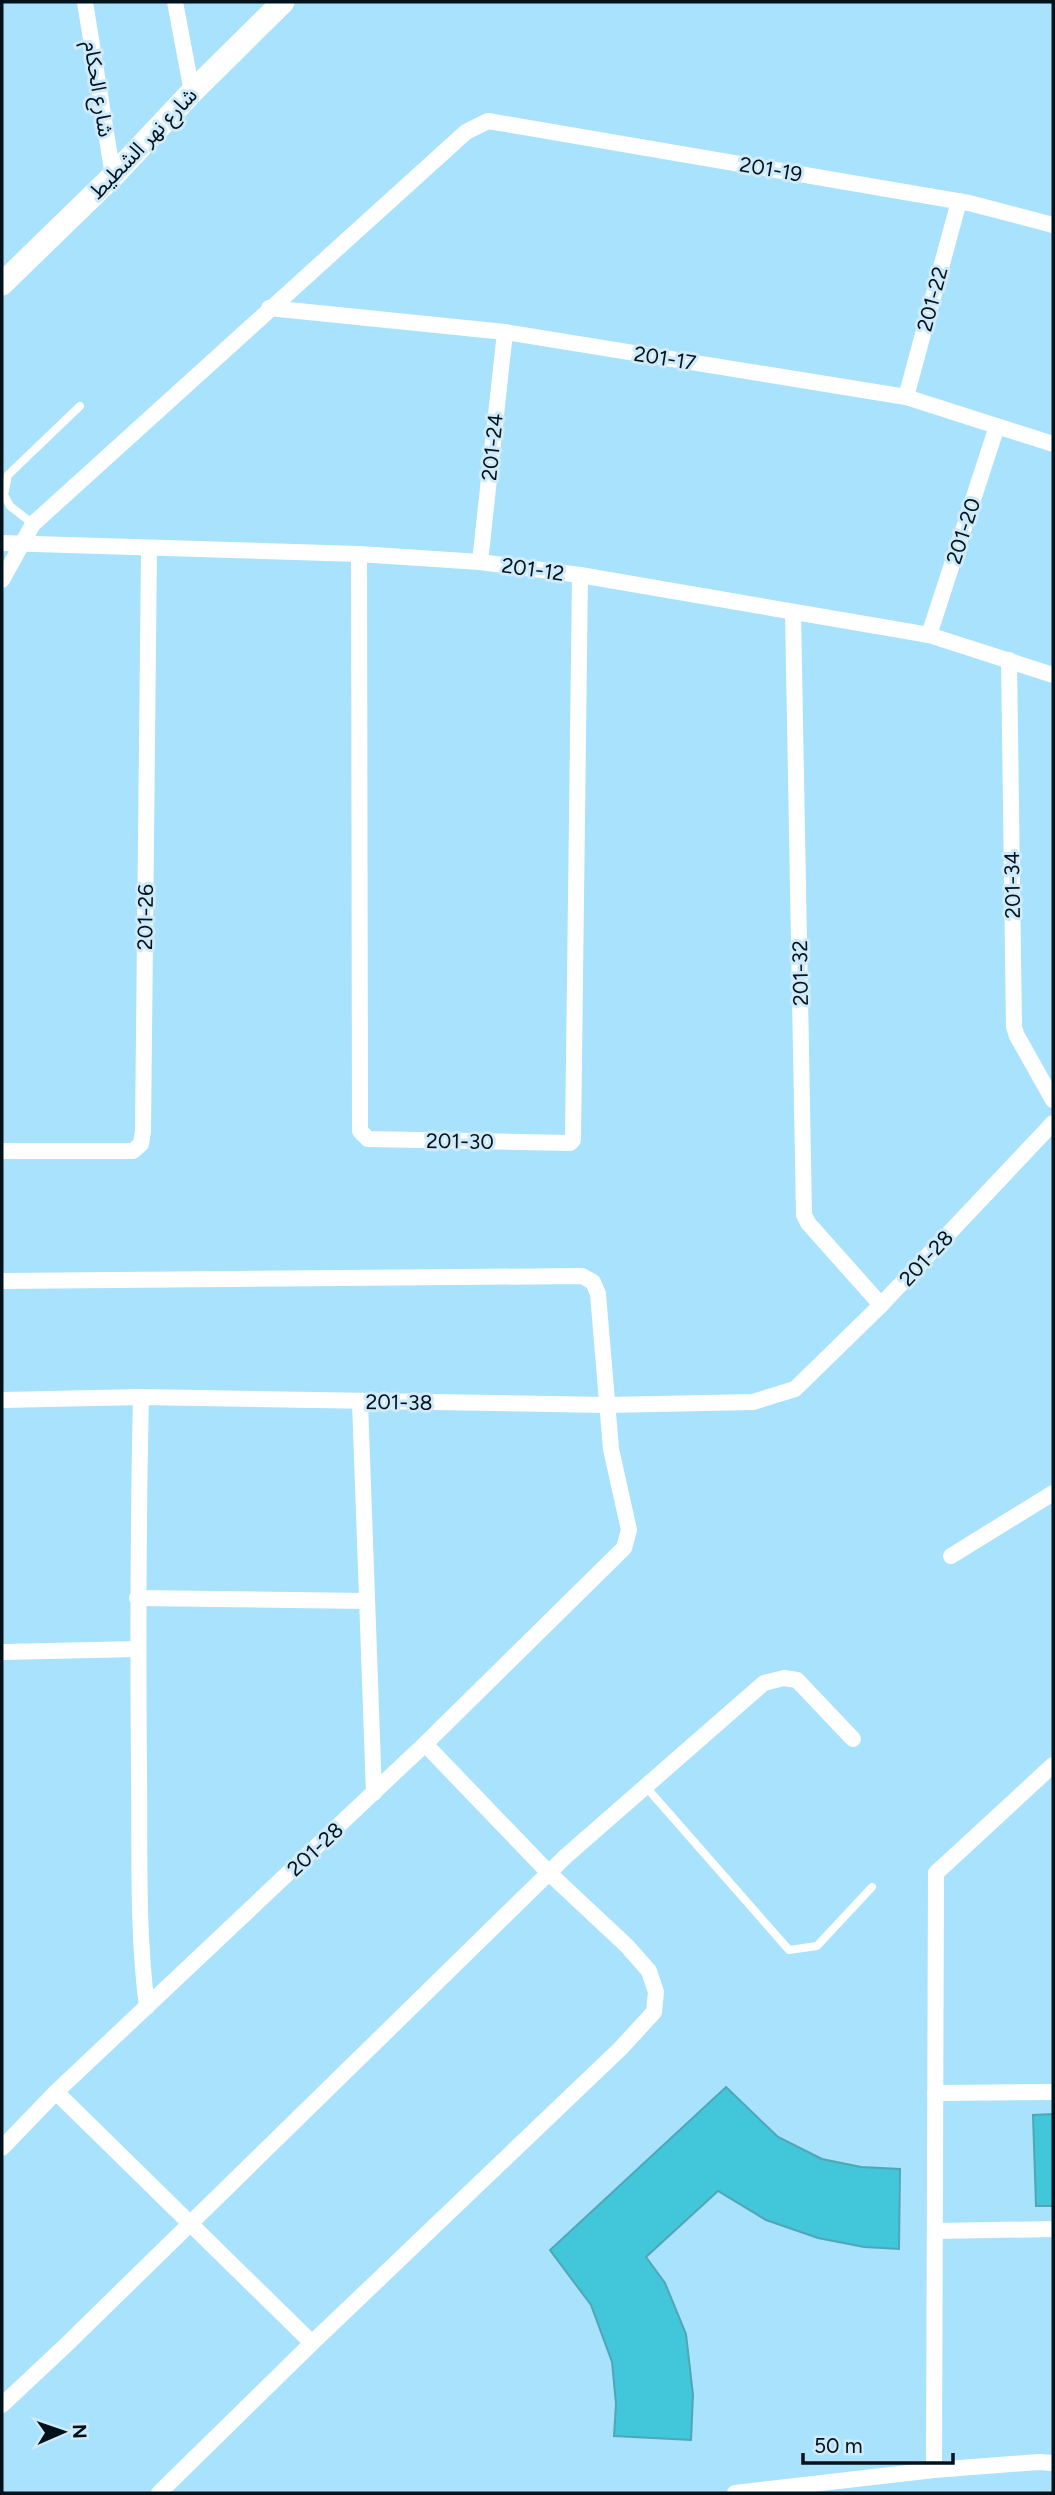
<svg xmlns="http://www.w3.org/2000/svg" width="1055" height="2495" viewBox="0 0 1055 2495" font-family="Figtree,'Noto Sans Arabic',sans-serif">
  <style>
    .building { fill: #42c6da; stroke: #4fa7b5; stroke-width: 2 }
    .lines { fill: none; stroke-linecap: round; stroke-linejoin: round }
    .service { stroke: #fff; stroke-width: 8 }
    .minor { stroke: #fff; stroke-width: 16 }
    .secondary { stroke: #fff; stroke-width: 23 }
    .labels { text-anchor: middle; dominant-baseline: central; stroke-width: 6; stroke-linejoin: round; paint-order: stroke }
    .street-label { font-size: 21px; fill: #00121b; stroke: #cfeaf8 }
  </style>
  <rect width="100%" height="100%" fill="#a9e2fd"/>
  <g class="building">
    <polygon points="726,2087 778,2137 822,2159 861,2167 900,2169 899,2249 864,2247 818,2238 766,2220 718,2191 646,2257 665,2283 686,2334 693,2395 691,2440 614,2436 616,2404 612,2362 591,2305 550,2250"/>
    <polygon points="1053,2114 1053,2206 1036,2206 1033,2115"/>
  </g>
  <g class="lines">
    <g class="service">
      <polyline points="33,524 10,506 4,495 8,475 80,406"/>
      <polyline points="646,1787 789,1950 817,1946 872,1887"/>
    </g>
    <g class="minor">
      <polyline points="85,2 113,176"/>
      <polyline points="175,2 192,92"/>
      <polyline points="269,308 505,332 906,397 1053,444"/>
      <polyline points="906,397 959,201"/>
      <polyline points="2,543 359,554 480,562 580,575 929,635 1053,675"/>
      <polyline points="359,554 360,1131 368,1139 570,1143 573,1140 580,575"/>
      <polyline points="480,562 505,332"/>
      <polyline points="2,580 33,524 466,132 488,121 969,203 1053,225"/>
      <polyline points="793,612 804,1215 808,1223 881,1305"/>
      <polyline points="929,635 997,426"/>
      <polyline points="1009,660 1014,1027 1017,1036 1053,1100"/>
      <polyline points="2,1151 133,1151 141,1144 143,1131 149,549"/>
      <polyline points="2,1281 582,1276 593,1282 598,1294 611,1449 629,1530 624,1548 425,1744 56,2092 2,2148"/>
      <path d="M 141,1397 C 138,1523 138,1648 139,1774 C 140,1852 137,1931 147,2007"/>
      <polyline points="2,1400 141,1397 607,1405 753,1402 795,1389 881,1305 1053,1123"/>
      <polyline points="360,1402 374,1793"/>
      <polyline points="951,1556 1053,1493"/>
      <polyline points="137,1598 367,1601"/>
      <polyline points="2,1652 138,1649"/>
      <polyline points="56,2092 312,2343"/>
      <polyline points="935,2093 1053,2092"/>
      <polyline points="935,2231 1053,2229"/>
      <polyline points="2,2405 65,2346 566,1856 764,1683 784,1678 797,1680 853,1739"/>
      <polyline points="934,2470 936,1873 1053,1765"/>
      <polyline points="159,2493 312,2343 620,2049 654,2012 656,1992 649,1971 627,1946 549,1873 425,1744"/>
      <polyline points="735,2493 934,2470 1039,2462 1053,2463"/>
    </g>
    <polyline class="secondary" points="2,284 113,176 192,92 283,2"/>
  </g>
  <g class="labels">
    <g class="street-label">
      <text transform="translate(99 89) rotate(81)">شارع الحكام</text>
      <text transform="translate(143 143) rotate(-46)">شارع نهر الشطيط</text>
      <text transform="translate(771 169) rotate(10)">201-19</text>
      <text transform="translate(932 299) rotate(-75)">201-22</text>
      <text transform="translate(665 358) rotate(9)">201-17</text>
      <text transform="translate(492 447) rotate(-84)">201-24</text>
      <text transform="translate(963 531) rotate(-72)">201-20</text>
      <text transform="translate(533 569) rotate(8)">201-12</text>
      <text transform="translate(1012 885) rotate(-91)">201-34</text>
      <text transform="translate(145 917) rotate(-89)">201-26</text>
      <text transform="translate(800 973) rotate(-91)">201-32</text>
      <text transform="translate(460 1141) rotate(1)">201-30</text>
      <text transform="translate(926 1258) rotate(-47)">201-28</text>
      <text transform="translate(399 1402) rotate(1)">201-38</text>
      <text transform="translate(315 1849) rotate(-43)">201-28</text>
    </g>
  </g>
  <rect width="1055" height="2495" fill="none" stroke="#00121b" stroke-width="7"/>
  <g transform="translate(63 2432) rotate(88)" stroke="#cfeaf8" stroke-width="5" paint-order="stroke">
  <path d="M0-5L12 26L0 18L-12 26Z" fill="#00121b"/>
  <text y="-10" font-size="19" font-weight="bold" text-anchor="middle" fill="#00121b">N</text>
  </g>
  <path d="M803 2453v10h150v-10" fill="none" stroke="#00121b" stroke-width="3.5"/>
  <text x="814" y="2453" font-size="21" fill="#00121b" stroke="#cfeaf8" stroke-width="5" paint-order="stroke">50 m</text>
</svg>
